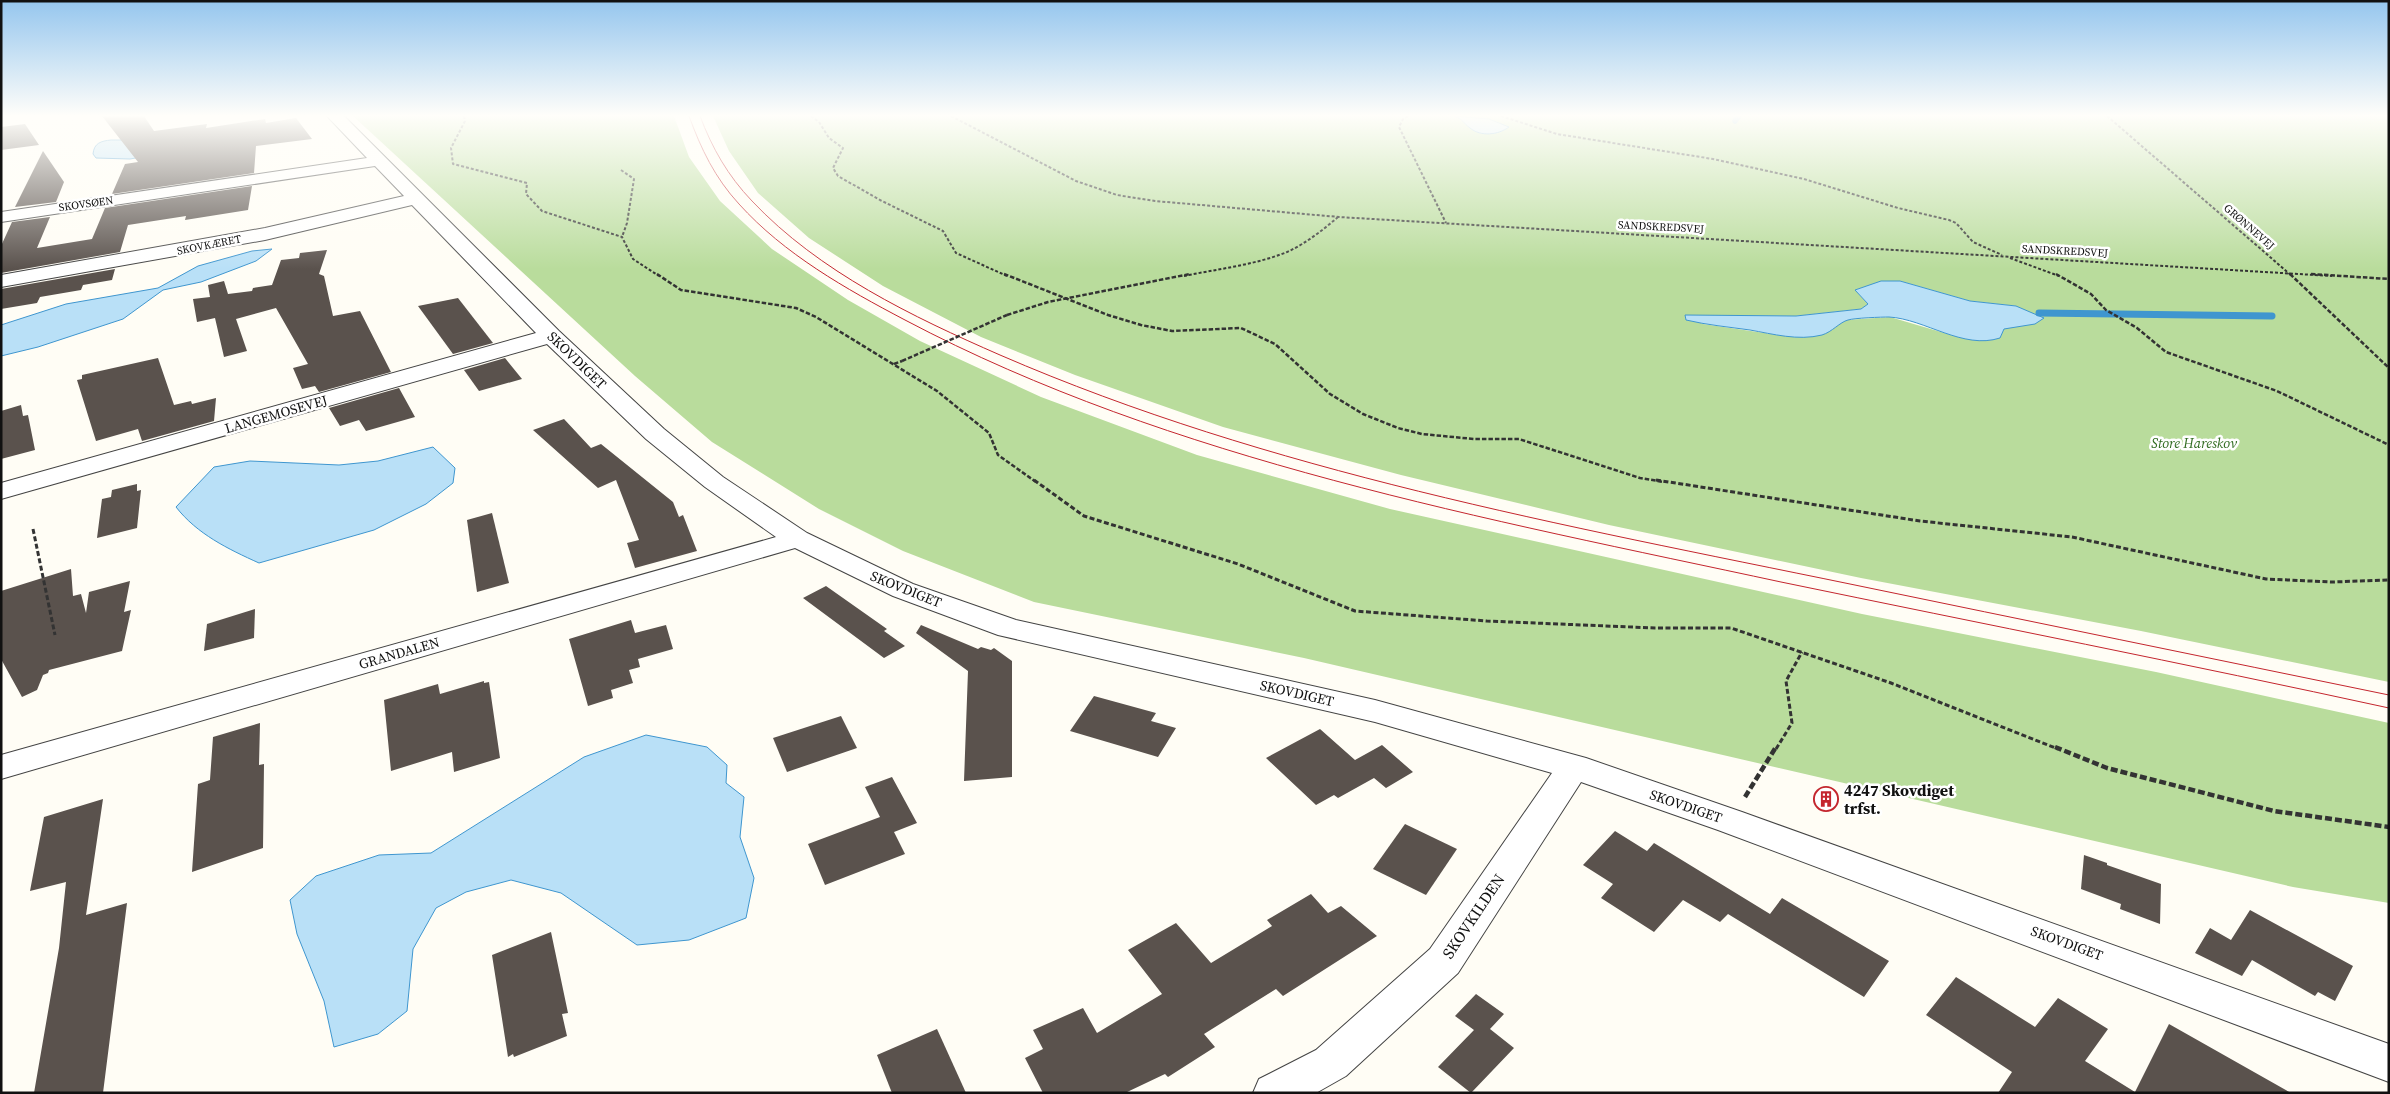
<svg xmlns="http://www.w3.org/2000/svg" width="2390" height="1094" viewBox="0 0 2390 1094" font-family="'Source Serif 4',serif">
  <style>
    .forest { fill: #b9dc9c; fill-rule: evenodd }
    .water { fill: #b9e0f7; stroke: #3f96cf }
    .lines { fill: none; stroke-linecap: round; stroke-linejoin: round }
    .stream-far1 { stroke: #3f96cf; stroke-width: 5.5 }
    .stream { stroke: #3f96cf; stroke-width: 7 }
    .building { fill: #5a524d }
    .minor-casing { stroke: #444; stroke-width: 2 }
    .path-far3 { stroke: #333; stroke-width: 2; stroke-dasharray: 3 2; stroke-linecap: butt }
    .path-far2 { stroke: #333; stroke-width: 2.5; stroke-dasharray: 4.5 2; stroke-linecap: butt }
    .path-far1 { stroke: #333; stroke-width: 3; stroke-dasharray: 5 2.5; stroke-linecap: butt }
    .path { stroke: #333; stroke-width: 4.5; stroke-dasharray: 7 3; stroke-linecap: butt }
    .minor { fill: #fff; fill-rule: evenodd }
    .tram { stroke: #c4262e; stroke-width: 1 }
    .path-bridge { stroke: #333; stroke-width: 2.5; stroke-dasharray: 4.5 2; stroke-linecap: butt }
    .labels { text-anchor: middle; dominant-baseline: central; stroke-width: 5; stroke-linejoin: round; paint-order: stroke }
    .far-street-label { font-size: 11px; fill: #111; stroke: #fff }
    .street-label { font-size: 14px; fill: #111; stroke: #fff }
    .park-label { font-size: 14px; font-style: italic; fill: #2f6b1f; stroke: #fff }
    .near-poi-label { font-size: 16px; font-weight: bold; fill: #111; stroke: #fff; text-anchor: start }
    .near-street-label { font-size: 16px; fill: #111; stroke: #fff }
  </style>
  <rect width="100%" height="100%" fill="#fffdf5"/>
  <g class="forest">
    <polygon points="353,116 674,116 689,157 720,201 772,249 848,300 920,341 1041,397 1197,455 1390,509 1862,614 2156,672 2389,723 2389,903 2293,887 1304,658 1034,602 903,551 819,509 712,442 635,376"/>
    <path d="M 713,116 L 1454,116 L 1464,120 L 1489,119 L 1466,116 L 2389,116 L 2389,682 L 2141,631 L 1861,578 L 1609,525 L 1401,475 L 1223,427 L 1075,375 L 981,337 L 883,286 L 809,238 L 758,193 L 729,151 ZM 1900,281 L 1970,301 L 2016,306 L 2006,328 L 1958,337 L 1890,317 L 1846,320 L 1821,335 L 1785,336 L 1703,324 L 1685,316 L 1796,316 L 1861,309 L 1868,304 L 1855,290 L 1881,282 Z"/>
  </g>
  <g class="water">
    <path d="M 1454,116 L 1489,119 L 1509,127 C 1498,135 1481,137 1470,128 C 1463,123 1463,119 1454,116 Z"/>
    <path d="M 111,140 L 142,140 L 153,155 L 130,159 L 96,158 L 93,154 C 94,143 101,141 111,140 Z"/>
    <polygon points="272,249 256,261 201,282 163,290 123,319 38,347 1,356 1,325 66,304 158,288 198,266 252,251"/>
    <path d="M 1881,281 L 1900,281 L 1970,301 L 2016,306 L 2044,318 L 2035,324 L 2004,329 L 2000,338 C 1963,350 1925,319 1889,317 C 1882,317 1854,318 1848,320 C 1840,322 1832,332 1822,335 C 1798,341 1773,334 1750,330 C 1729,327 1707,325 1686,320 L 1685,315 L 1796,316 L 1861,309 L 1868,304 L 1855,290 Z"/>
    <path d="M 433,447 L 455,468 L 453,483 L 426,504 L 374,530 L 259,563 C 228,549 197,534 176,507 L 214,467 L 250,461 L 339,465 L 378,461 Z"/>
    <polygon points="646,735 707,747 727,765 726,783 744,797 740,837 754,878 746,918 689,940 637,945 561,893 511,880 466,892 436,908 413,949 407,1011 378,1034 334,1047 324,1001 297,934 290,900 316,876 379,855 431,853 584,757"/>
  </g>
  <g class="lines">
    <polyline class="stream-far1" points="1735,121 1739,116"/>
    <polyline class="stream" points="2039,313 2272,316"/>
  </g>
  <g class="building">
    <polygon points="102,116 144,116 154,131 207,124 206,128 265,119 266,123 296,118 312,139 256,146 254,173 112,194 125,164 138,162"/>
    <polygon points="25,124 39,145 1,150 1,127"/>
    <polygon points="43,151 64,182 56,202 15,207"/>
    <polygon points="252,186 248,210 185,220 186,216 128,225 120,252 1,273 1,246 12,222 50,217 37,248 92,239 105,208"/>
    <polygon points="327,250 319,274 324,276 333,316 360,311 391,372 319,392 315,386 302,389 293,368 308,364 276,308 236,319 247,351 224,357 215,318 197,322 193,299 210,297 208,285 224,281 228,294 252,291 253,288 272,285 281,260 299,258 300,253"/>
    <polygon points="115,269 112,280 83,285 81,290 40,297 37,303 1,309 1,289"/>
    <polygon points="458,298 493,343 453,354 418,306"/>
    <polygon points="158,358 174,405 191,401 192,404 216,398 214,421 142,441 138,429 96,441 77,380 82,379 82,375"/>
    <polygon points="505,358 522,379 479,391 464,370"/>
    <polygon points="399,388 415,417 366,431 359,420 340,426 329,408"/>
    <polygon points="21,405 23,416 28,415 35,450 1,459 1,411"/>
    <polygon points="564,419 591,448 601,444 673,502 679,517 683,515 697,551 635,568 627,543 639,540 616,480 598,488 533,430"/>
    <polygon points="137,484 137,491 141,490 137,528 97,538 102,499 111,497 112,490"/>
    <polygon points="492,513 509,583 477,592 467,520"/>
    <polygon points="71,569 73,596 81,594 86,613 89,592 130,581 124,612 131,610 122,651 49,670 48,673 43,675 37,690 22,697 1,659 1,591"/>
    <polygon points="826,586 887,629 884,631 905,646 884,658 803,598"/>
    <polygon points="255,609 254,638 204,651 207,624"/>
    <polygon points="631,620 635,633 666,625 673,649 638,659 640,667 629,670 633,683 611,690 613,698 588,706 569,639"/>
    <polygon points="921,625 978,649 981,647 991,650 994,648 1012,661 1012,777 964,781 968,671 916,633"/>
    <polygon points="484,681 484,683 489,682 500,758 454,772 452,752 391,771 384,700 438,684 440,694"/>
    <polygon points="1094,696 1156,713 1151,721 1176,728 1158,757 1070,731"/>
    <polygon points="841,716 857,748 787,772 773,738"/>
    <polygon points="260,723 259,765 264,764 263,848 192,872 198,784 210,780 213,737"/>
    <polygon points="1320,729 1355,760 1382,745 1413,772 1386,788 1374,778 1338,798 1334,795 1316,805 1266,758"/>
    <polygon points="892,777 917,823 894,832 905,854 825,885 808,844 880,817 865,787"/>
    <polygon points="103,799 86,915 127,903 103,1093 34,1093 59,948 66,882 30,891 44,817"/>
    <polygon points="1405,824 1457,849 1426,895 1373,869"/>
    <polygon points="1615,831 1647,851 1654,843 1770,914 1782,898 1889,961 1864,997 1728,914 1720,922 1683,900 1654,932 1601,898 1613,884 1583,865"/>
    <polygon points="2084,855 2107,863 2107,865 2161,884 2160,924 2120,909 2121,904 2081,889"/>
    <polygon points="1311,894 1328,913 1341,906 1377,936 1283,996 1276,989 1204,1034 1215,1047 1168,1077 1165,1074 1125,1093 1043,1093 1025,1058 1043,1049 1033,1030 1083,1008 1097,1033 1162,994 1128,950 1176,923 1211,963 1272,926 1267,920"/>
    <polygon points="2250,910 2353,966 2335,1001 2318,992 2315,996 2252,960 2242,976 2195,953 2210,928 2231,940"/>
    <polygon points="551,932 568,1013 562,1014 567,1036 514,1057 513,1054 508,1057 492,955"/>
    <polygon points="1956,977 2035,1027 2058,998 2108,1029 2085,1061 2135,1092 2169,1024 2291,1093 1998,1093 2012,1072 1926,1015"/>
    <polygon points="1476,994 1504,1014 1490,1029 1514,1048 1471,1093 1438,1067 1474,1030 1455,1016"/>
    <polygon points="937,1029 966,1093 892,1093 877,1055"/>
  </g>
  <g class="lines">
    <defs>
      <polygon id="minor" points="327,116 344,116 559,331 664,429 723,477 807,533 913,584 1016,620 1375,700 1586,758 1742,812 2389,1044 2389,1082 1718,830 1581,782 1458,973 1346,1076 1316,1093 1253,1093 1259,1079 1316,1050 1430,949 1552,773 1375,722 998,635 893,596 795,548 1,779 1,755 776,537 705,487 646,439 547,344 1,499 1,483 536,333 412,205 265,240 1,287 1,275 265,228 404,196 375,166 1,222 1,212 367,158"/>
    </defs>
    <use href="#minor" class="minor-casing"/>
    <g class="path-far3">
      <polyline points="464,116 465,121 451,148 453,164 527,183 526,194 542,211 622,237 633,259 659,276"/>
      <polyline points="811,116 819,122 829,138 843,148 833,168 838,176 880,200 943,231 956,253 1007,276"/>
      <polyline points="951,116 1076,181 1117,195 1155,201 1339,217 2332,276"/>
      <polyline points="1408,116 1403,119 1399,127 1446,223"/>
      <polyline points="1501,116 1557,134 1713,159 1804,179 1898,208 1949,220 1956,223 1973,242 2002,255"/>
      <polyline points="2107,116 2292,276"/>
      <polyline points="621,170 634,179 627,223 622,237"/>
      <polyline points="2010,258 2059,276"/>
      <path d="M 1184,276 C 1217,269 1255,265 1287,252 C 1305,244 1323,230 1338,217"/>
    </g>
    <g class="path-far2">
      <polyline points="657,274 681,290 796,308 816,317 937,391 989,433 998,455 1036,482"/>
      <polyline points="1004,274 1108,315 1141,325 1172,331 1241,328 1275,344 1330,394 1363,414 1398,428 1422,434 1474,439 1519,439 1640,478 1664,482"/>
      <polyline points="2056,274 2091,294 2106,310 2137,328 2166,352 2277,391 2389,445"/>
      <polyline points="2290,274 2389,368"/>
      <polyline points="2311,274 2389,279"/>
      <polyline points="1007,315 1048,302 1190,274"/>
      <polyline points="894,364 902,361"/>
    </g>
    <g class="path-far1">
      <polyline points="1034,480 1084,516 1238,564 1355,611 1487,621 1655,628 1731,628 1891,683 2058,749"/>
      <polyline points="1656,480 1920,521 2072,537 2266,579 2332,582 2389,580"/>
      <polyline points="33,529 55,635"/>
      <polyline points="1776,749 1792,723 1786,681 1802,652"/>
    </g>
    <g class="path">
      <polyline points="2055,747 2107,768 2274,811 2389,827"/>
      <polyline points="1745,797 1776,747"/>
    </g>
    <use href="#minor" class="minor"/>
    <g class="tram">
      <path d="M 689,116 C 701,149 715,178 739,204 C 784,254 846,289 905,320 C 1172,461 1488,519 1781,582 C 1984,624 2187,664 2389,708"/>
      <path d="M 700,116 C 712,148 728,176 752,201 C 819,272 913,317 1000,355 C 1270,472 1563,525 1850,584 C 2029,621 2209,658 2389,695"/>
    </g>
    <polyline class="path-bridge" points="902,361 1007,315"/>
  </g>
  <linearGradient id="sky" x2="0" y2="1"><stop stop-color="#95c6ee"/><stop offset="0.43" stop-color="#fffefa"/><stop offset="1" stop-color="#fffefa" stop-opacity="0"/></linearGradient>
  <rect width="2390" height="269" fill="url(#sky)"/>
  <defs>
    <symbol id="building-ring" viewBox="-11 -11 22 22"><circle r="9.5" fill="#fff" stroke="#c4262e" stroke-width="1.5"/><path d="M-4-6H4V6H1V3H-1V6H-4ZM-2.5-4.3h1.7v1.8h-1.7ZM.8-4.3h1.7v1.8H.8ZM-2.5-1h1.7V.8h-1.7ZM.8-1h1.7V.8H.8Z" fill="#c4262e"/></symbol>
  </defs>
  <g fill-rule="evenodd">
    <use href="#building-ring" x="1812" y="785" width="28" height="28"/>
  </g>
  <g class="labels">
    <g class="far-street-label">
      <text transform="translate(86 204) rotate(-8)">SKOVSØEN</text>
      <text transform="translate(1661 227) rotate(3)">SANDSKREDSVEJ</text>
      <text transform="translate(2249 227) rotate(41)">GRØNNEVEJ</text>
      <text transform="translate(209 245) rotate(-11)">SKOVKÆRET</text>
      <text transform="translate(2065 251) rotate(3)">SANDSKREDSVEJ</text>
    </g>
    <g class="street-label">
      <text transform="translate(577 360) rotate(44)">SKOVDIGET</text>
      <text transform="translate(276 414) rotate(-16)">LANGEMOSEVEJ</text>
      <text transform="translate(906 589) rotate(22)">SKOVDIGET</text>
      <text transform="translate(399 653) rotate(-16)">GRANDALEN</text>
      <text transform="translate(1297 693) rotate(13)">SKOVDIGET</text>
      <text transform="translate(1686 806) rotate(19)">SKOVDIGET</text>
      <text transform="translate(2067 943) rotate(20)">SKOVDIGET</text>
    </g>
    <g class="park-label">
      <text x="2194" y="443">Store Hareskov</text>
    </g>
    <g class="near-poi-label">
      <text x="1844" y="790">4247 Skovdiget<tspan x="1844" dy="18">trfst.</tspan></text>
    </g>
    <g class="near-street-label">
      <text transform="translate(1473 916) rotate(-56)">SKOVKILDEN</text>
    </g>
  </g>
  <rect width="2390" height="1094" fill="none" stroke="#111111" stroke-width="5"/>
</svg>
